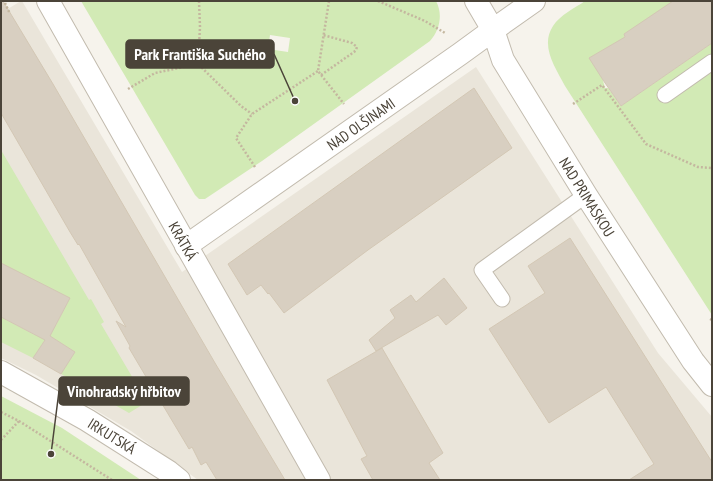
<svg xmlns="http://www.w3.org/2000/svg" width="713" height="481" viewBox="0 0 713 481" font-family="'PT Sans Narrow',sans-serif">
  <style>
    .residential { fill: #eae5da }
    .green { fill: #d2eab5; fill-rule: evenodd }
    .building { fill: #d8cfc1; stroke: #d3c7b4 }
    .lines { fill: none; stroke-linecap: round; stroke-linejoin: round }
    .service-casing { stroke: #c2bbae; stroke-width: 17 }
    .minor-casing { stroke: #c2bbae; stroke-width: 24 }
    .tertiary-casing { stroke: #c2bbae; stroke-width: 24 }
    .path { stroke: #c4b79f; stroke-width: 2.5; stroke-dasharray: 2 2; stroke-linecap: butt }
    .service { stroke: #fff; stroke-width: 15 }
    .minor { stroke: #fff; stroke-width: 22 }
    .tertiary { stroke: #fff; stroke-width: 22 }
    .labels { text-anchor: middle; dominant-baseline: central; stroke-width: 3; stroke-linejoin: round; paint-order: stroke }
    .street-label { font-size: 15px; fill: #4b4439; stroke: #fff }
    .leader { fill: none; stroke: #4b4439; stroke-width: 1.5 }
    .callout-dot { fill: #4b4439; stroke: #fff; stroke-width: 1.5 }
    .callout { fill: #4b4439; stroke: #4b4439; stroke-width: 1.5 }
    .callout-label { font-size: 16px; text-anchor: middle; font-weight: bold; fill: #fff }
  </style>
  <rect width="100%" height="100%" fill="#f6f3ec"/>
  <polygon class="residential" points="21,1 22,1 182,272 476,67 658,353 712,417 712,480 198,480 131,431 36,375 1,358 1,13"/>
  <g class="green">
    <path d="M 81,1 L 436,1 C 443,14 440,30 430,41 L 262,161 L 205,199 L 199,199 L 195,195 ZM 270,35 L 290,38 L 288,52 L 268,49 Z"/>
    <path d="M 585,1 L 678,1 L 624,34 L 625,39 L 593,56 L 592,62 L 602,77 L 605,88 L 608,88 L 621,106 L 712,43 L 712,315 L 565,86 C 555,67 540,46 553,26 C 560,15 575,8 585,1 Z"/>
    <polygon points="1,150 89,300 91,299 104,322 101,324 147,402 129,413 61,374 75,352 48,335 33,358 1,342 1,317 35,335 44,319 56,325 68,302 57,296 58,292 6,266 1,266"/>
    <polygon points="1,396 62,428 141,480 1,480"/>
  </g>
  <g class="building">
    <polygon points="1,1 3,1 53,84 215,363 285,480 217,480 206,462 201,465 192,447 189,449 158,397 129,348 130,346 116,321 126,327 79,244 78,245 70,232 1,113"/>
    <polygon points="673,1 712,1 712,43 621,106 603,80 589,58 625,37 624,34"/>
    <polygon points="474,88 512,148 368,250 284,313 269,293 268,294 261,285 247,295 228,264"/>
    <polygon points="570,238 712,462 712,480 629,480 654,464 606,387 549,423 489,329 545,293 528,266"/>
    <polygon points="1,263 70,298 50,336 75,352 61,374 33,358 45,340 1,317"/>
    <polygon points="444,278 467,308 446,325 438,315 376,351 369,340 395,318 390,310 411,295 416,302"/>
    <polygon points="382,348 443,453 429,463 440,480 373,480 361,459 367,456 327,380"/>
  </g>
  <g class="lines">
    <defs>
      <g id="service">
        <polyline points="665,95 712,62"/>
        <polyline points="502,299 482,270 586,195"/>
      </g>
      <g id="minor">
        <polyline points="48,1 319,480"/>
        <polyline points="186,246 460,54 493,30 503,60 586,195 693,361 712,385"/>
      </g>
      <g id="tertiary">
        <polyline points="476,1 493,30 534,1"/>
        <polyline points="1,372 87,420 169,472 179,480"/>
      </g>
    </defs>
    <use href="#service" class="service-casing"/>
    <use href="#minor" class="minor-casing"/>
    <use href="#tertiary" class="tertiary-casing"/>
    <g class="path">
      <polyline points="199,1 200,27 198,64 241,106 252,114"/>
      <polyline points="329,1 318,71 344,104"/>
      <polyline points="378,1 425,21 445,33"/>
      <polyline points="5,3 10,14"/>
      <polyline points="321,75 354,52 356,50 357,47 352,43 323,35"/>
      <polyline points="128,89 155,73 198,64"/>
      <polyline points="573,104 602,85 646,144 698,167 712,168"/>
      <polyline points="255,167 236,138 252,114 318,71"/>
      <polyline points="710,319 712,320"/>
      <polyline points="1,412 19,421 112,480"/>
      <polyline points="1,440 19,421"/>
    </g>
    <use href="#service" class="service"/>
    <use href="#minor" class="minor"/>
    <use href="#tertiary" class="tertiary"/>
  </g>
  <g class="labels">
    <g class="street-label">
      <text transform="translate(361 124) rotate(-35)">NAD OLŠINAMI</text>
      <text transform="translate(587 197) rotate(58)">NAD PRIMASKOU</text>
      <text transform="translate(183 241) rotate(60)">KRÁTKÁ</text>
      <text transform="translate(112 436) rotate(32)">IRKUTSKÁ</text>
    </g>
  </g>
  <path class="leader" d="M295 101L274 54M51 454L59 391"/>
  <g class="callout-dot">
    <circle cx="295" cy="101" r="4"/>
    <circle cx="51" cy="454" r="4"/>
  </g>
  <g class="callout">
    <rect x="126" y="40" width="148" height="28" rx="4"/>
    <rect x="59" y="377" width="130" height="28" rx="4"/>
  </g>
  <g class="callout-label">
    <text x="200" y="60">Park Františka Suchého</text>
    <text x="124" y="397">Vinohradský hřbitov</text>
  </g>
  <rect width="713" height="481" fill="none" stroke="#4b4439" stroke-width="4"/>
</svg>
